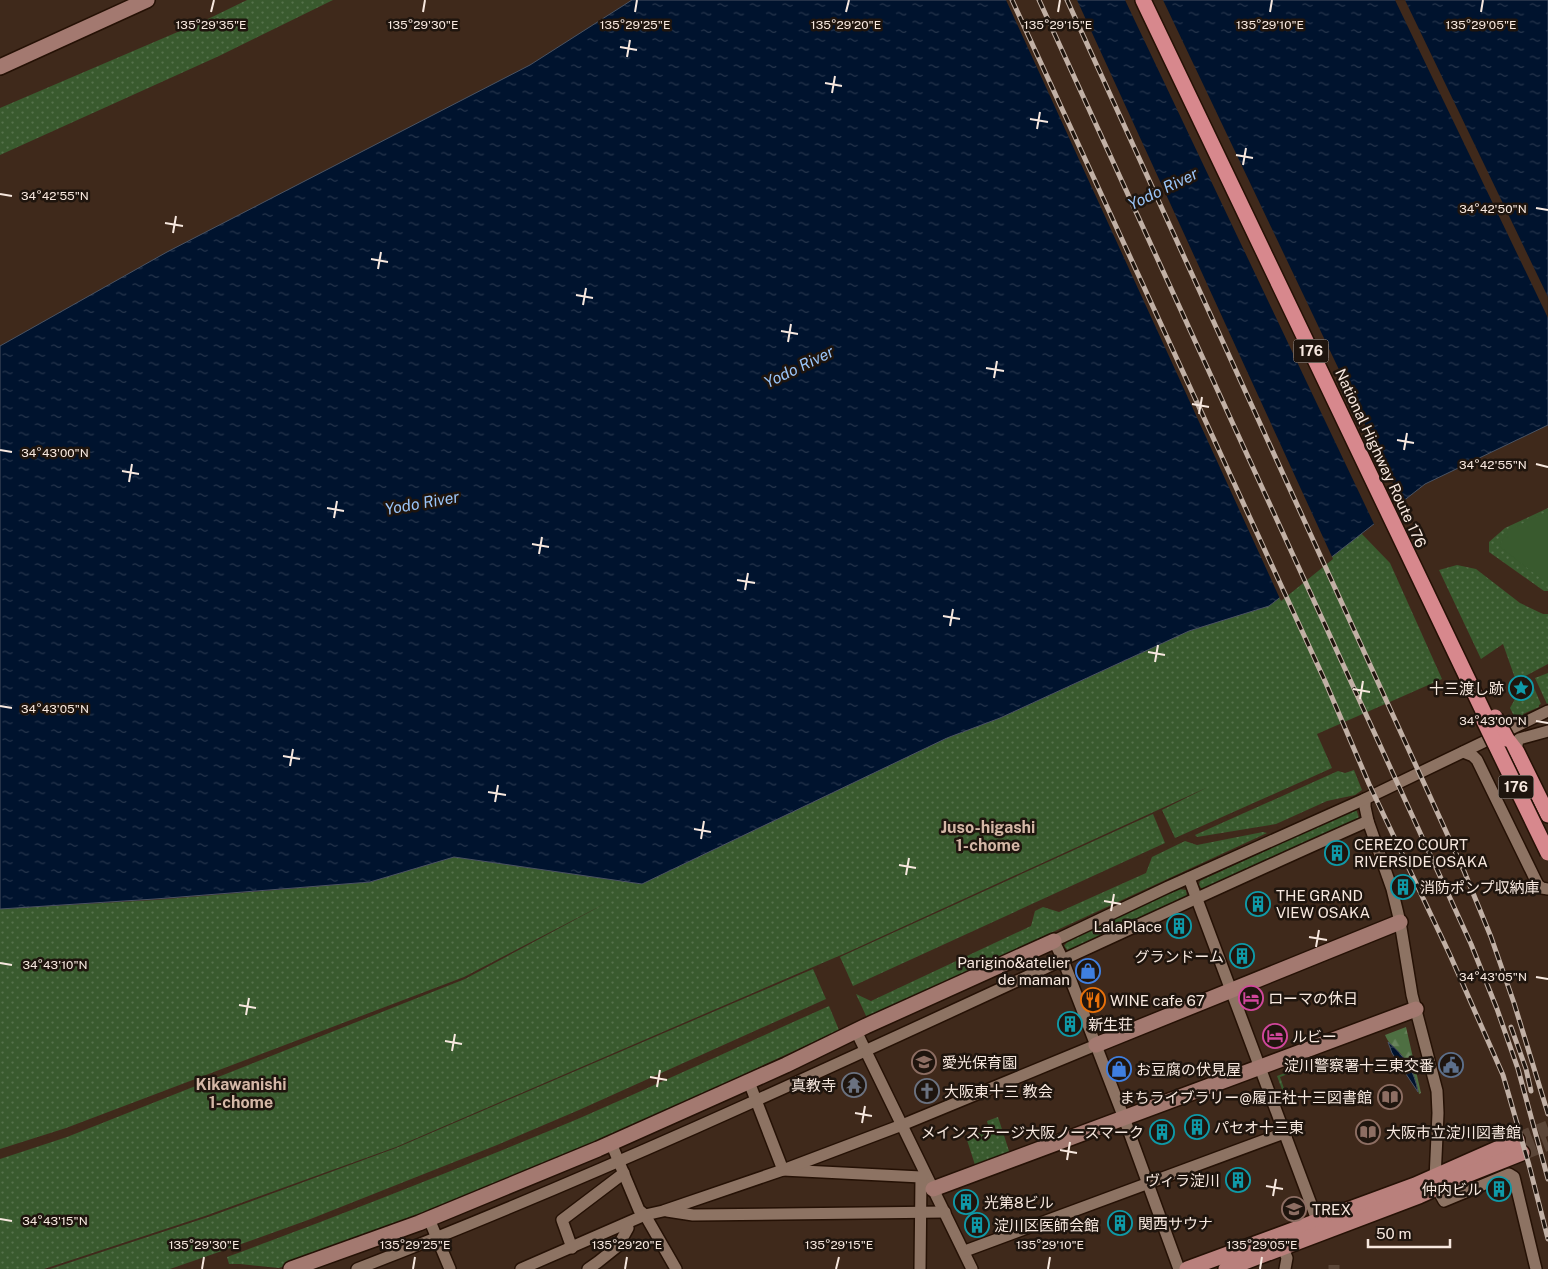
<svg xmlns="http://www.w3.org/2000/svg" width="1548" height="1269" viewBox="0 0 1548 1269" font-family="'Public Sans','Noto Sans JP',sans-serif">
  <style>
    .grass { fill: url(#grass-dots) }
    .forest { fill: url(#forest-firs) }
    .garden { fill: url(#garden-furrows) }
    .pitch { fill: #395a2e }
    .water { fill: url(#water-ripples); stroke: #4a5363 }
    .pier { fill: #3f291b }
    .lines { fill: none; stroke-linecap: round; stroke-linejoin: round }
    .street-tunnel { stroke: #5b4638; stroke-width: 11; stroke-dasharray: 11 5.5; stroke-linecap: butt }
    .primary-tunnel { stroke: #5b4638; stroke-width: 15; stroke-dasharray: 15 8; stroke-linecap: butt }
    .street-casing { stroke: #251105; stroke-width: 14 }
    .secondary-casing { stroke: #251105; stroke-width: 18 }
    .primary-casing { stroke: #251105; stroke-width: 18 }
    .highway-casing { stroke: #251105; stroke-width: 18 }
    .street { stroke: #8d7363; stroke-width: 11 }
    .secondary { stroke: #a37970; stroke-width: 15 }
    .primary { stroke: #b9807c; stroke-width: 15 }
    .highway { stroke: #d7888d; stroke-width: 15 }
    .rail-casing { stroke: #c1b0a5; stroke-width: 5 }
    .rail { stroke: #1f150e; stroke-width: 3; stroke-dasharray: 9; stroke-linecap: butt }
    .highway-bridge-casing { stroke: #251105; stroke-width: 18; stroke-linecap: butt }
    .highway-bridge { stroke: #d7888d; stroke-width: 15 }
    .ticks { fill: none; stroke: #f7e8df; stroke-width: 2 }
    .labels { text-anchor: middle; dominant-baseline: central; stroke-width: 5; stroke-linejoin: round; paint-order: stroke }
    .shield { fill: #1f150e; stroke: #b6a9a0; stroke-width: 1 }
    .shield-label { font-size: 14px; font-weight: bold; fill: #f7e8df }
    .street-label { font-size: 15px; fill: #f7e8df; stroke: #1f150e }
    .poi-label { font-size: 15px; fill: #f7e8df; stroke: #1f150e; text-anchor: start }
    .water-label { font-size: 16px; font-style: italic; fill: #9ac5f9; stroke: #1f150e }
    .neighbourhood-label { font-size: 16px; font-weight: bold; fill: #d4b7a6; stroke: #1f150e }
    .ticks-label { font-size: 12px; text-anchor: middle; fill: #f7e8df; stroke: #1f150e; stroke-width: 5; stroke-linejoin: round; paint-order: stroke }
  </style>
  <defs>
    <pattern id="grass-dots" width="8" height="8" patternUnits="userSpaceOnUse" patternTransform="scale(1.25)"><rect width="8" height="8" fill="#395a2e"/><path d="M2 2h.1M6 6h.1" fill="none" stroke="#56724c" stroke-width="1.8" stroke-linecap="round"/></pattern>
    <pattern id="forest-firs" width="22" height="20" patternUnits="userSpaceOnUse" patternTransform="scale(1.25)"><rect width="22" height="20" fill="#4e6f42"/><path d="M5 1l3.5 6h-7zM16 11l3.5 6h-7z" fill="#68845d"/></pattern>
    <pattern id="garden-furrows" width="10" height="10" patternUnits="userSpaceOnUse" patternTransform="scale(1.25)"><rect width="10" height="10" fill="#395a2e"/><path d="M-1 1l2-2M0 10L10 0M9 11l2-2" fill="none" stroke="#56724c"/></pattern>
    <pattern id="water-ripples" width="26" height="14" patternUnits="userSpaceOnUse" patternTransform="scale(1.25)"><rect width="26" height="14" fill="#00132e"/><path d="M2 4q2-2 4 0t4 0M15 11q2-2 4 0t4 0" fill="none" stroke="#26354c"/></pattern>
  </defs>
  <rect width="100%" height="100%" fill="#3f291b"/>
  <g class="grass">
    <polygon points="247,0 333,0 219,56 0,155 0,108 208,19"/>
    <polygon points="1548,508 1548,591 1544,591 1489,552 1489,542 1505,528"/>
    <polygon points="1361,533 1390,563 1442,679 1317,734 1332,768 1175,838 1162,810 1208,787 848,952 396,1147 205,1216 44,1269 0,1269 0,1159 67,1137 465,979 608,902 464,977 66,1128 0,1149 0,909 155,900 370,882 454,857 642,884 947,738 1000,718 1189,631 1269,606"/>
    <polygon points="1457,565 1476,569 1520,603 1543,614 1548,614 1548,664 1516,681 1503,644 1481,659 1439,570"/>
    <polygon points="1548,673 1548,703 1547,704 1535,678"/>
    <path d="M 1531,681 L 1541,704 L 1539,705 L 1539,707 L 1523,714 L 1524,717 L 1516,720 L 1510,708 C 1517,696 1519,689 1531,681 Z"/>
    <polygon points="1354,770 1362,790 1355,795 1327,801 1276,824 1197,837 1195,835 1338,771 1345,773"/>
    <polygon points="1356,809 1360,821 1204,889 1201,888 1199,885 1200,881 1204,879"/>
    <polygon points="1153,814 1165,843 853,986 840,957"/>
    <polygon points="1263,832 1267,833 867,1018 856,994 871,1001 1031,926 1035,911 1043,907 1059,912 1146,873 1152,857 1185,841 1197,845"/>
    <polygon points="1179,889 1186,890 1187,897 1069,952 1064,946 1069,940"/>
    <polygon points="813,969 826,999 579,1110 497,1145 308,1220 219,1252 170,1269 50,1269 211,1216 396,1148"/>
    <path d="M 829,1006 L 839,1030 L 598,1142 L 419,1216 L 279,1268 L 240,1264 L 229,1264 L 227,1257 C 346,1213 463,1167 580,1118 C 663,1082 746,1043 829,1006 Z"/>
    <polygon points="998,1117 1010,1154 975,1165 966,1137 989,1130 987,1121"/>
  </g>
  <path class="forest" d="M 1406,1027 L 1421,1093 L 1419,1094 C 1416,1079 1411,1065 1400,1053 C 1394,1046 1389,1045 1385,1035 Z"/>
  <polygon class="garden" points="1327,1057 1328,1059 1280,1077 1288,1100 1286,1100 1277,1076"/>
  <polygon class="pitch" points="1548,511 1548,584 1499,546 1509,530"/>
  <g class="water">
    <polygon points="632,0 1548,0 1548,425 1425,484 1269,606 1189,631 1000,718 947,738 642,884 454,857 370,882 155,899 0,909 0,346 167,252 530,65"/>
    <path d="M 1388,1042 C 1404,1055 1415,1072 1418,1092 L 1392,1053 Z"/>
  </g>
  <g class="pier">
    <polygon points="1006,0 1077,0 1333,559 1281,601"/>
    <polygon points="1125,0 1163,0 1403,504 1375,526"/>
    <polygon points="1395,0 1405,0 1548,297 1548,318"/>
  </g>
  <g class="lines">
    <polyline class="street-tunnel" points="1334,1269 1334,1265"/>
    <g class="primary-tunnel">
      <polyline points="1517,1140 1548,1128"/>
      <polyline points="1522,1153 1548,1143"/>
    </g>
    <defs>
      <g id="street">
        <polyline points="1463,752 1473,756 1477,760 1538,885 1542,888 1548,889"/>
        <polyline points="1517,752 1517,744 1519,739 1548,731"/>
        <polyline points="1365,799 1365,807 1368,821 1392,889 1400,922 1412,995 1437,1091 1438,1113 1435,1179 1438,1190 1444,1201 1509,1174 1514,1177 1536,1269"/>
        <polyline points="1189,878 1317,1220"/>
        <polyline points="856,1031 972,1269"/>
        <polyline points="749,1082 783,1170 921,1177"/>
        <polyline points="611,1143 639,1210 645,1215 676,1269"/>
        <polyline points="667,1211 693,1215 945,1212"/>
        <polyline points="429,1219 450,1269"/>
        <polyline points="572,1248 562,1220 624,1173"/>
        <polyline points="1283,1248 1287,1258 1285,1269"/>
        <polyline points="965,1251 1284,1133"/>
        <path d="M 357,1269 C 701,1136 1031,970 1368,821"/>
        <polyline points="521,1269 645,1215 663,1211 783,1170 902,1125 1096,1045"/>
        <polyline points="588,1269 598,1262 618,1246 628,1228 626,1225"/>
        <polyline points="920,1269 921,1177 925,1174"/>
        <polyline points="1179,1269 1124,1118 1063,960 1054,941 1168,887 1365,799 1548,711"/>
      </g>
      <g id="secondary">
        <polyline points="0,67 147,0"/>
        <polyline points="1096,1045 1400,922"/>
        <polyline points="933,1189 1416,1009"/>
        <polyline points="291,1269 419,1223 598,1149 786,1065 866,1026 1054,941"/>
      </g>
      <g id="primary">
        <polyline points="1187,1269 1415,1185 1517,1140"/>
        <polyline points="1226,1269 1419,1196 1459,1178 1522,1153"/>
      </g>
      <g id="highway">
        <polyline points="1143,0 1485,715 1484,721"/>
        <polyline points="1507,739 1517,752 1548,815"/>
      </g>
    </defs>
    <use href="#street" class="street-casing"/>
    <use href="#secondary" class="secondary-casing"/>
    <use href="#primary" class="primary-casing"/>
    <use href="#highway" class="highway-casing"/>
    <use href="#street" class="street"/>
    <use href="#secondary" class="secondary"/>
    <use href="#primary" class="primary"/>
    <use href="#highway" class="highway"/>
    <defs>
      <g id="rail">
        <polyline points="1012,0 1325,681 1369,784 1450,955 1503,1075 1529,1165 1548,1239"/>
        <polyline points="1039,0 1471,944 1497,1009 1518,1069 1548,1179"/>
        <polyline points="1067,0 1464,871 1491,937 1514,1003 1548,1114"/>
        <polyline points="1511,1027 1526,1069 1531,1091"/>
      </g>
    </defs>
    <use href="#rail" class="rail-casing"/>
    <use href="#rail" class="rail"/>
    <defs>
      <g id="highway-bridge">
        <polyline points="1495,717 1507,739"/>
        <polyline points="1484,721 1548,853"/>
      </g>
    </defs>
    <use href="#highway-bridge" class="highway-bridge-casing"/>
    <use href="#highway-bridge" class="highway-bridge"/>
  </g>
  <path class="ticks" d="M 211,12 L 214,0M 423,12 L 425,0M 635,12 L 637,0M 846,12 L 849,0M 1058,12 L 1060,0M 1270,12 L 1272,0M 1481,12 L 1483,0M 620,47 L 637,50M 627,57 L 630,40M 825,83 L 842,86M 832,93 L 835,76M 1030,119 L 1048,122M 1037,129 L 1040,112M 1236,155 L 1253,158M 1243,165 L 1246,148M 0,194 L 12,196M 1536,208 L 1548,210M 165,223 L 183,226M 173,233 L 176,216M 371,259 L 388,262M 378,269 L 381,252M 576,295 L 593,298M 583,305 L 586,288M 781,331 L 798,334M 788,342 L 791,324M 986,368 L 1004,371M 994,378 L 997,361M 1192,404 L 1209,407M 1199,414 L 1202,397M 1397,440 L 1414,443M 0,450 L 12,452M 1404,450 L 1407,433M 1536,464 L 1548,467M 122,471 L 139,474M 129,482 L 132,464M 327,508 L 344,511M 334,518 L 337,501M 532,544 L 549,547M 539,554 L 542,537M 737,580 L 755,583M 745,590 L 748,573M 943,616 L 960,619M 950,626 L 953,609M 1148,652 L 1165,655M 1155,662 L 1158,645M 1353,689 L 1370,692M 1360,699 L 1363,681M 0,706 L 12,708M 1536,721 L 1548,723M 283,756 L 300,759M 290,766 L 293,749M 488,792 L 506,795M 495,802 L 498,785M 694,829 L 711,832M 701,839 L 704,821M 899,865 L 916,868M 906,875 L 909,858M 1104,901 L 1121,904M 1111,911 L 1114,894M 1309,937 L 1327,940M 1316,947 L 1319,930M 0,963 L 12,965M 1536,977 L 1548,979M 239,1005 L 256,1008M 246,1015 L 249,998M 445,1041 L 462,1044M 452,1051 L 455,1034M 650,1077 L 667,1080M 657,1087 L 660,1070M 855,1113 L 872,1116M 862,1123 L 865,1106M 1060,1150 L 1077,1153M 1067,1160 L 1070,1142M 1266,1186 L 1283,1189M 1273,1196 L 1276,1179M 0,1219 L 12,1221M 202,1269 L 204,1257M 413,1269 L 415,1257M 625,1269 L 627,1257M 836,1269 L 839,1257M 1048,1269 L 1050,1257M 1260,1269 L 1262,1257"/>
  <defs>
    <symbol id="sight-ring" viewBox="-11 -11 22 22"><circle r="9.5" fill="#1f150e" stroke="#0f9aa8" stroke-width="1.5"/><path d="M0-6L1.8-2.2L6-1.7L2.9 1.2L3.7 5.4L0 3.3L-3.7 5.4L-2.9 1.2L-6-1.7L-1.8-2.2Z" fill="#0f9aa8"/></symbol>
    <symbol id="building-ring" viewBox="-11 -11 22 22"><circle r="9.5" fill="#1f150e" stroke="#0f9aa8" stroke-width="1.5"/><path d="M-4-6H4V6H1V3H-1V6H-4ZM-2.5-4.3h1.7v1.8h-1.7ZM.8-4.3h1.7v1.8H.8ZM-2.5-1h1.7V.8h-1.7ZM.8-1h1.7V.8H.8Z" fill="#0f9aa8"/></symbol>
    <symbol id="shop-ring" viewBox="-11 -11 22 22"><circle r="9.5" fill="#1f150e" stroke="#3f7fe0" stroke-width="1.5"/><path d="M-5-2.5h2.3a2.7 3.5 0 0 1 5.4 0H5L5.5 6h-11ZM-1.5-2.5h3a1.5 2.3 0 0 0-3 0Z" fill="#3f7fe0"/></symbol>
    <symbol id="hotel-ring" viewBox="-11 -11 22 22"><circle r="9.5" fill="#1f150e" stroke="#d1479c" stroke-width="1.5"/><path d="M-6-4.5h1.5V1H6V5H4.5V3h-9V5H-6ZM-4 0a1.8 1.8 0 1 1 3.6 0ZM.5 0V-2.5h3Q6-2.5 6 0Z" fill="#d1479c"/></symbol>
    <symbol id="restaurant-ring" viewBox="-11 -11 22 22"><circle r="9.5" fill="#1f150e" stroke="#e8710a" stroke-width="1.5"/><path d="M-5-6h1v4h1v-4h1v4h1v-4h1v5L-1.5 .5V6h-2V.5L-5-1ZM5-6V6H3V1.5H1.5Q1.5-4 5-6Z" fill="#e8710a"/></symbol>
    <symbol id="school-ring" viewBox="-11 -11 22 22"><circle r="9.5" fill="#1f150e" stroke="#8d6e63" stroke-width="1.5"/><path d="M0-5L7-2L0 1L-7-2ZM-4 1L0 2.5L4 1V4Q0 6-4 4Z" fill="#8d6e63"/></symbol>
    <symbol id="civic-ring" viewBox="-11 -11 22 22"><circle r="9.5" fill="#1f150e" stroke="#5c6f8a" stroke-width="1.5"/><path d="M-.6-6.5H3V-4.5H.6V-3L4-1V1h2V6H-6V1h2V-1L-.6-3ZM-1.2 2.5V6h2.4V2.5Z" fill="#5c6f8a"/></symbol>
    <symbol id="temple-ring" viewBox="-11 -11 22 22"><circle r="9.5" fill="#1f150e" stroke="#6b7280" stroke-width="1.5"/><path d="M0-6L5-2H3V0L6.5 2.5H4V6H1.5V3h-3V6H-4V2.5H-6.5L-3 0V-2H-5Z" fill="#6b7280"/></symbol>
    <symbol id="church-ring" viewBox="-11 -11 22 22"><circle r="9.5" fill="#1f150e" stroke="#6b7280" stroke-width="1.5"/><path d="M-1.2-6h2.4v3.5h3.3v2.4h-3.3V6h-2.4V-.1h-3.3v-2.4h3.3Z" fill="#6b7280"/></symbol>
    <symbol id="library-ring" viewBox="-11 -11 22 22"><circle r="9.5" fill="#1f150e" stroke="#8d6e63" stroke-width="1.5"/><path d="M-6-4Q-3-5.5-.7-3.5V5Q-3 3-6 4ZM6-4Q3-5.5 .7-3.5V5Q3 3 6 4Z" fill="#8d6e63"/></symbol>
  </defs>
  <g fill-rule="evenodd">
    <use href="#sight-ring" x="1507" y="674" width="28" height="28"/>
    <use href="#building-ring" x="1323" y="839" width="28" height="28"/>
    <use href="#building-ring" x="1389" y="873" width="28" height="28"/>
    <use href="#building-ring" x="1244" y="890" width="28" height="28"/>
    <use href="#building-ring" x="1165" y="912" width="28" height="28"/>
    <use href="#building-ring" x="1228" y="942" width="28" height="28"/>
    <use href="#shop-ring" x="1074" y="957" width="28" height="28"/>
    <use href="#hotel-ring" x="1237" y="984" width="28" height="28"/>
    <use href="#restaurant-ring" x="1079" y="986" width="28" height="28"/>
    <use href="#building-ring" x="1056" y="1010" width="28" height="28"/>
    <use href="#hotel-ring" x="1261" y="1022" width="28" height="28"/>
    <use href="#school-ring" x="910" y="1048" width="28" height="28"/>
    <use href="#civic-ring" x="1437" y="1051" width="28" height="28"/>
    <use href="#shop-ring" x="1105" y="1055" width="28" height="28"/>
    <use href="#temple-ring" x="840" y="1071" width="28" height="28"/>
    <use href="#church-ring" x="913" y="1077" width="28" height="28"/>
    <use href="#library-ring" x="1376" y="1083" width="28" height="28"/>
    <use href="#building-ring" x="1183" y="1113" width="28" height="28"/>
    <use href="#building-ring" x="1148" y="1118" width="28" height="28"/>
    <use href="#library-ring" x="1354" y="1118" width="28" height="28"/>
    <use href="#building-ring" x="1224" y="1166" width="28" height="28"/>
    <use href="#building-ring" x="1485" y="1175" width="28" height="28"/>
    <use href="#building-ring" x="952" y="1188" width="28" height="28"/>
    <use href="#school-ring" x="1280" y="1195" width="28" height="28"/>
    <use href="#building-ring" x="1106" y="1209" width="28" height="28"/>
    <use href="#building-ring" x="963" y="1211" width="28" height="28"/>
  </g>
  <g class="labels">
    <g class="shield">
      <rect x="1293.5" y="339.5" width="35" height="23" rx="4"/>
      <rect x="1498.5" y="775.5" width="35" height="23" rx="4"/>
    </g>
    <g class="shield-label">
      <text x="1311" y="351">176</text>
      <text x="1516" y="787">176</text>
    </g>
    <g class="street-label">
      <text transform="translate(1381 458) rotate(65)">National Highway Route 176</text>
    </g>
    <g class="poi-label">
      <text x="1504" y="688" text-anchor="end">十三渡し跡</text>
      <text x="1354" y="844">CEREZO COURT<tspan x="1354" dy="17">RIVERSIDE OSAKA</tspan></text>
      <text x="1420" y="887">消防ポンプ収納庫</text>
      <text x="1276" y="895">THE GRAND<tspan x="1276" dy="17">VIEW OSAKA</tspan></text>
      <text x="1162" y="926" text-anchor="end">LalaPlace</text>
      <text x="1224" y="956" text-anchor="end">グランドーム</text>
      <text x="1070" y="962" text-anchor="end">Parigino&amp;atelier<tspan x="1070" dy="17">de maman</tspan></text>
      <text x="1268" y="998">ローマの休日</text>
      <text x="1110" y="1000">WINE cafe 67</text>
      <text x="1088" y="1024">新生荘</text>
      <text x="1292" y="1036">ルビー</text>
      <text x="942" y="1062">愛光保育園</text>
      <text x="1434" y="1065" text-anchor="end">淀川警察署十三東交番</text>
      <text x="1136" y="1069">お豆腐の伏見屋</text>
      <text x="836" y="1085" text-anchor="end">真教寺</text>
      <text x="944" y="1091">大阪東十三 教会</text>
      <text x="1372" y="1097" text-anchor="end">まちライブラリー@履正社十三図書館</text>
      <text x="1214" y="1127">パセオ十三東</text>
      <text x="1144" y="1132" text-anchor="end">メインステージ大阪ノースマーク</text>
      <text x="1386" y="1132">大阪市立淀川図書館</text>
      <text x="1220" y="1180" text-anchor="end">ヴィラ淀川</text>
      <text x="1482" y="1189" text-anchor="end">仲内ビル</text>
      <text x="984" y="1202">光第8ビル</text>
      <text x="1312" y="1209">TREX</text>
      <text x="1138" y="1223">関西サウナ</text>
      <text x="994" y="1225">淀川区医師会館</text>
    </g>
    <g class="water-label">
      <text transform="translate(1163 189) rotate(-26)">Yodo River</text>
      <text transform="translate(799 367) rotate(-26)">Yodo River</text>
      <text transform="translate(422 503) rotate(-10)">Yodo River</text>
    </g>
    <g class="neighbourhood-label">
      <text x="988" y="827">Juso-higashi<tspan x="988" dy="18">1-chome</tspan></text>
      <text x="241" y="1084">Kikawanishi<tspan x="241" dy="18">1-chome</tspan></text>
    </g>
  </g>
  <g class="ticks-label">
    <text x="211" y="29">135°29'35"E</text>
    <text x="423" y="29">135°29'30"E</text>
    <text x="635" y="29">135°29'25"E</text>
    <text x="846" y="29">135°29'20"E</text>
    <text x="1058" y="29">135°29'15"E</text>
    <text x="1270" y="29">135°29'10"E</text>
    <text x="1481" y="29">135°29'05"E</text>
    <text x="55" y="200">34°42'55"N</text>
    <text x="1493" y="213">34°42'50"N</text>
    <text x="55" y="457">34°43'00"N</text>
    <text x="1493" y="469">34°42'55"N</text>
    <text x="55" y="713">34°43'05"N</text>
    <text x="1493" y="725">34°43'00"N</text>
    <text x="55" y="969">34°43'10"N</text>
    <text x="1493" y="981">34°43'05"N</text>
    <text x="55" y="1225">34°43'15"N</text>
    <text x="204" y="1249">135°29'30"E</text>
    <text x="415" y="1249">135°29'25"E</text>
    <text x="627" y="1249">135°29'20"E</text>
    <text x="839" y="1249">135°29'15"E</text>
    <text x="1050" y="1249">135°29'10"E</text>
    <text x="1262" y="1249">135°29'05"E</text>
  </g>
  <path d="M1368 1239v8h82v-8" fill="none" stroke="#f7e8df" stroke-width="2.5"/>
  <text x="1376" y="1239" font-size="15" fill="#f7e8df" stroke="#1f150e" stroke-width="4" paint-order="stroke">50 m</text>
</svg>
